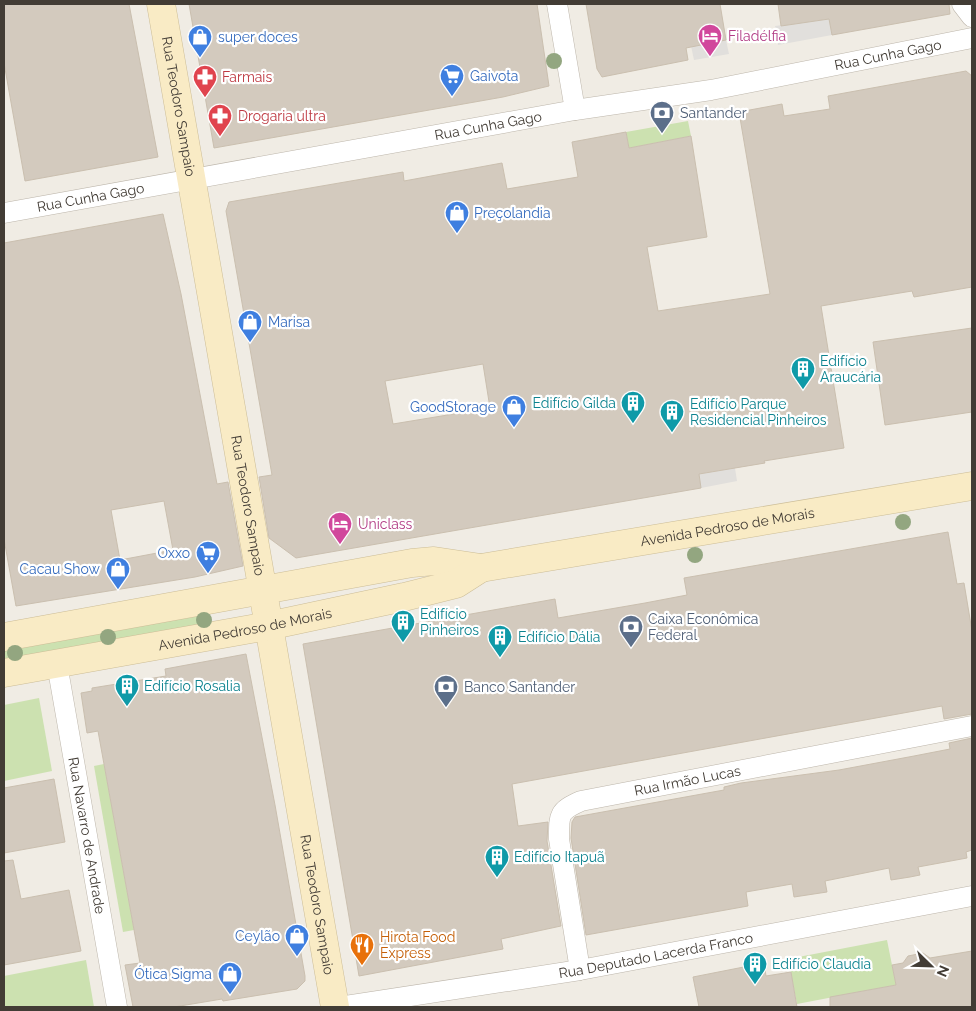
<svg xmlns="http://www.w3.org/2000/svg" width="976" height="1011" viewBox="0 0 976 1011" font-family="Raleway,sans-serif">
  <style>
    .green { fill: #cce1b0 }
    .parking { fill: #e1dfdc }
    .building { fill: #d3cabe; stroke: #cabfaf; fill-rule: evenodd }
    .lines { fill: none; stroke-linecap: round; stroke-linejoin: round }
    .street-casing { stroke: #bdb6ab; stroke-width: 21 }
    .secondary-casing { stroke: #ccbd97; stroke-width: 29 }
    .street { stroke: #fff; stroke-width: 20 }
    .secondary { stroke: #f9ebc5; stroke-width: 28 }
    .tree { fill: #93a680 }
    .labels { text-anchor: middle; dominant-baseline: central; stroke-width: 4.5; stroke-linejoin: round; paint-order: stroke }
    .hotel-label { font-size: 14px; fill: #b23c85; stroke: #fff; text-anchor: start }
    .shop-label { font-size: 14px; fill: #366cbe; stroke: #fff; text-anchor: end }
    .street-label { font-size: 14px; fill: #423c35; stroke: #fff }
    .health-label { font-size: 14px; fill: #be3a42; stroke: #fff; text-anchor: start }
    .service-label { font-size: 14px; fill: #4e5e75; stroke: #fff; text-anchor: start }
    .culture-label { font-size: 14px; fill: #0d838f; stroke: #fff; text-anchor: start }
    .food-label { font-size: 14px; fill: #c56008; stroke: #fff; text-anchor: start }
  </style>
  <rect width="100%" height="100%" fill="#f0ece4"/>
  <g class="green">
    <polygon points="688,121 691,136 629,148 626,132"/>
    <polygon points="204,615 205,624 4,659 4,650"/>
    <polygon points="39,698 52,771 4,781 4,705"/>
    <polygon points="104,764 134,930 123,932 94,766"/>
    <polygon points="887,940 896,985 797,1004 788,959"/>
    <polygon points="86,960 94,1007 4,1007 4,976"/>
  </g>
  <g class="parking">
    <polygon points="829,19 832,35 778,45 775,26"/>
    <polygon points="726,40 729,54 694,60 691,46"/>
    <polygon points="735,468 737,481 701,488 699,474"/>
  </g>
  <g class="building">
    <polygon points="4,4 129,4 158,157 25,181 4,63"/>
    <polygon points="189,4 537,4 549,86 503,97 214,148"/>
    <polygon points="586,4 720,4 726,40 686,48 688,60 602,77 597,69"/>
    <polygon points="778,4 949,4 950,14 832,35 829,19 781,26"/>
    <path d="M 966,71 L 972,76 L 972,287 L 914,297 L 912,291 L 821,306 L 844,448 L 764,461 L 765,463 L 699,474 L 701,488 L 296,558 L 269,538 L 259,477 L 272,475 L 226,211 L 229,202 L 403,172 L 404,181 L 502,163 L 507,189 L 578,177 L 572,142 L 626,132 L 629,148 L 691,136 L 707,237 L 647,247 L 658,311 L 770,294 L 739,112 L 782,104 L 784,116 L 830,109 L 828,96 ZM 483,364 L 490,408 L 393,424 L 385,381 Z"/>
    <path d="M 163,214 L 181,294 L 217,484 L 228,482 L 243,566 L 195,577 L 16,606 L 4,539 L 4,243 ZM 164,501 L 173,550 L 120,560 L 111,510 Z"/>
    <polygon points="972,328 972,412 885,425 873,342"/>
    <polygon points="948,532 957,584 964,583 972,631 972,714 944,719 942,706 512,784 518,826 548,822 547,841 561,926 501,939 503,949 359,976 303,644 555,599 558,618 645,603 687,595 684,578"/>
    <polygon points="246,654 275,805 305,976 305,981 297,989 223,1001 222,999 174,1007 133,1007 125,965 140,963 98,731 87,733 81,693 92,691 92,688 166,676 165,669"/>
    <polygon points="972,738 972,850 966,852 967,858 918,867 920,875 910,877 891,880 889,868 825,881 827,892 794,897 792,884 746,892 748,906 586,935 571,838 572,822 575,817 724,790 724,787 741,783 839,770 914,756 950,749 949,743"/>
    <polygon points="54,779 65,842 4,853 4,788"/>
    <polygon points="13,860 21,899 69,890 81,951 4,965 4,861"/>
    <polygon points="972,951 972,1007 830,1007 830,997 896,985 892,965 903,963 908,956 923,953 930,958"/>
    <polygon points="764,963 766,976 791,972 797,1007 699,1007 693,977"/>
  </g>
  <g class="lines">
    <defs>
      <g id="street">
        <polyline points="557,4 575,110"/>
        <polyline points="962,4 972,17"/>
        <path id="s1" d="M 4,213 L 575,110 L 711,90 L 972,38"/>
        <path id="s2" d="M 57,664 L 117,1007"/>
        <path id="s3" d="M 580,970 L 559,839 C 559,815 558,811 581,801 L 972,726"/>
        <path id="s4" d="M 339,1007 L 580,970 L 972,896"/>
      </g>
      <g id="secondary">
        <path id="s5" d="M 161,4 L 335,1007"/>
        <path id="s6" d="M 4,637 L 412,563 L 434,561 L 481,568 L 972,486"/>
        <path id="s7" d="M 4,673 L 268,626 L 404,597 L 456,584 L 481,568"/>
      </g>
    </defs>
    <use href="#street" class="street-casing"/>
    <use href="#secondary" class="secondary-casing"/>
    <use href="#street" class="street"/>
    <use href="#secondary" class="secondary"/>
  </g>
  <g class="tree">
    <circle cx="554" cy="61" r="8"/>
    <circle cx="903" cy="522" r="8"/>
    <circle cx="695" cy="555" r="8"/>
    <circle cx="204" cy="620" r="8"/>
    <circle cx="108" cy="637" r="8"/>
    <circle cx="15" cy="653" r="8"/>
  </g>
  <defs>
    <symbol id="hotel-pin" viewBox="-11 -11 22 30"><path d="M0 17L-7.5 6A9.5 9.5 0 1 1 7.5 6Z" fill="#d1479c" stroke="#fff"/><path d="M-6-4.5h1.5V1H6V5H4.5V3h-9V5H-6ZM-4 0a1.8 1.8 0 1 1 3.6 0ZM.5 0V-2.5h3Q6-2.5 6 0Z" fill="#fff"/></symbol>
    <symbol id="shop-pin" viewBox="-11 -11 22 30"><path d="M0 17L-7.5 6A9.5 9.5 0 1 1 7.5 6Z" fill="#3f7fe0" stroke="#fff"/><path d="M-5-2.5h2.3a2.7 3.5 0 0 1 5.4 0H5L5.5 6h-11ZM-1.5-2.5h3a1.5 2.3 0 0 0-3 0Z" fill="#fff"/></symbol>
    <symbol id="supermarket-pin" viewBox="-11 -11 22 30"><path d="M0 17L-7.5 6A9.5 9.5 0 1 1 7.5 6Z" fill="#3f7fe0" stroke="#fff"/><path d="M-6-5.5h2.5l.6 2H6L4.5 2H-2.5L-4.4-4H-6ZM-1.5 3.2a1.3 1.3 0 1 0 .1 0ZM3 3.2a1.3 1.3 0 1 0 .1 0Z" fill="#fff"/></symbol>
    <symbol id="pharmacy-pin" viewBox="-11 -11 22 30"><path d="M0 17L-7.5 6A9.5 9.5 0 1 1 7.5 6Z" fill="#e0444e" stroke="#fff"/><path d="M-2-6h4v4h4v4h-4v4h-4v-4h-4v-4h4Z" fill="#fff"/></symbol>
    <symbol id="bank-pin" viewBox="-11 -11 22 30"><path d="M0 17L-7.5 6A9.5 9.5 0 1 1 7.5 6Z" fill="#5c6f8a" stroke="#fff"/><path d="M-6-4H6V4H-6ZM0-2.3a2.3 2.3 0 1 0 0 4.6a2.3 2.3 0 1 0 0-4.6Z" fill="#fff"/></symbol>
    <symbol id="building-pin" viewBox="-11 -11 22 30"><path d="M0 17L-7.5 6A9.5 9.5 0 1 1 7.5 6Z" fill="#0f9aa8" stroke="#fff"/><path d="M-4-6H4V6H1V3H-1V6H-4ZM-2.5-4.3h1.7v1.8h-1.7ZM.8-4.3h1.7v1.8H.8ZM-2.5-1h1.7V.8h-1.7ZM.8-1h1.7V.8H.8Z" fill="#fff"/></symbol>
    <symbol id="restaurant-pin" viewBox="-11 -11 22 30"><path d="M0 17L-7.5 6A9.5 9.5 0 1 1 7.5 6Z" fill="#e8710a" stroke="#fff"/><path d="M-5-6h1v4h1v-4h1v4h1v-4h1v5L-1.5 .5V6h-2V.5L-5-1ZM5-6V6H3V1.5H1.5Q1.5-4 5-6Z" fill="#fff"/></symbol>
  </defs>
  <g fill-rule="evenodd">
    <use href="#hotel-pin" x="696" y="22" width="28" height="38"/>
    <use href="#shop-pin" x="186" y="23" width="28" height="38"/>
    <use href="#supermarket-pin" x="438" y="62" width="28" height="38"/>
    <use href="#pharmacy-pin" x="191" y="63" width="28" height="38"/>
    <use href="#bank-pin" x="648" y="99" width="28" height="38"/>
    <use href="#pharmacy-pin" x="206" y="102" width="28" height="38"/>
    <use href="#shop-pin" x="443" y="199" width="28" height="38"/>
    <use href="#shop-pin" x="236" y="308" width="28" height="38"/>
    <use href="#building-pin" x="789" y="355" width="28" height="38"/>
    <use href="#building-pin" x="619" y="389" width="28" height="38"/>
    <use href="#shop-pin" x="500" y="393" width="28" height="38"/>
    <use href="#building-pin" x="658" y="398" width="28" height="38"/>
    <use href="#hotel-pin" x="326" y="510" width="28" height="38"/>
    <use href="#supermarket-pin" x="194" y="539" width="28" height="38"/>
    <use href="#shop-pin" x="104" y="555" width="28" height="38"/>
    <use href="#building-pin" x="389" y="608" width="28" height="38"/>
    <use href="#bank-pin" x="617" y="613" width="28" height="38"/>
    <use href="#building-pin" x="486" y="623" width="28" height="38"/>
    <use href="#building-pin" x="113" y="672" width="28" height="38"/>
    <use href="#bank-pin" x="432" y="673" width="28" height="38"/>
    <use href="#building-pin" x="483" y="843" width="28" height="38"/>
    <use href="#shop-pin" x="283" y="922" width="28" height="38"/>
    <use href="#restaurant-pin" x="348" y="931" width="28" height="38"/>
    <use href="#building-pin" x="741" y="950" width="28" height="38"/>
    <use href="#shop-pin" x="216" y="960" width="28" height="38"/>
  </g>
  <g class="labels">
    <g class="hotel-label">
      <text x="728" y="36">Filadélfia</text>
      <text x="358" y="524">Uniclass</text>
    </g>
    <g class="shop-label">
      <text x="218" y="37" text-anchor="start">super doces</text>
      <text x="470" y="76" text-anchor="start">Gaivota</text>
      <text x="474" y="213" text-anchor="start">Preçolandia</text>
      <text x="268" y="322" text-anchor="start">Marisa</text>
      <text x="496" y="407">GoodStorage</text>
      <text x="190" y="553">Oxxo</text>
      <text x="100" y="569">Cacau Show</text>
      <text x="280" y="936">Ceylão</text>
      <text x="212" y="974">Ótica Sigma</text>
    </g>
    <g class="street-label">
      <text stroke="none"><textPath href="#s1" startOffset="898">Rua Cunha Gago</textPath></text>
      <text stroke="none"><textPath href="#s5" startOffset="104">Rua Teodoro Sampaio</textPath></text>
      <text stroke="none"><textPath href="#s1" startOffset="492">Rua Cunha Gago</textPath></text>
      <text stroke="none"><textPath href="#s1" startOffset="88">Rua Cunha Gago</textPath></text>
      <text stroke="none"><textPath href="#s5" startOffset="509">Rua Teodoro Sampaio</textPath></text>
      <text stroke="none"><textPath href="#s6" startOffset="734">Avenida Pedroso de Morais</textPath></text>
      <text stroke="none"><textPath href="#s7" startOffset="245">Avenida Pedroso de Morais</textPath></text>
      <text stroke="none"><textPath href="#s3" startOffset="290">Rua Irmão Lucas</textPath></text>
      <text stroke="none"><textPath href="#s2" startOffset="174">Rua Navarro de Andrade</textPath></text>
      <text stroke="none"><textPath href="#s5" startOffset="914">Rua Teodoro Sampaio</textPath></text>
      <text stroke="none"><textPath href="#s4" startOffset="321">Rua Deputado Lacerda Franco</textPath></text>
    </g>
    <g class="health-label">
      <text x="222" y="77">Farmais</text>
      <text x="238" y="116">Drogaria ultra</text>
    </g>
    <g class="service-label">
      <text x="680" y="113">Santander</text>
      <text x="648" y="619">Caixa Econômica<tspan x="648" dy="16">Federal</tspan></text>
      <text x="464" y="687">Banco Santander</text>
    </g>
    <g class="culture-label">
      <text x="820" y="361">Edifício<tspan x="820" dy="16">Araucária</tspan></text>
      <text x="616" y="403" text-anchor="end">Edifício Gilda</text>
      <text x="690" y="404">Edifício Parque<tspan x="690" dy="16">Residencial Pinheiros</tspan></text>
      <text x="420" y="614">Edifício<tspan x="420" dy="16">Pinheiros</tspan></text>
      <text x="518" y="637">Edifício Dália</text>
      <text x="144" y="686">Edifício Rosalia</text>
      <text x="514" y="857">Edifício Itapuã</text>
      <text x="772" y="964">Edifício Claudia</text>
    </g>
    <g class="food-label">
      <text x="380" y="937">Hirota Food<tspan x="380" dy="16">Express</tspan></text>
    </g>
  </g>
  <rect width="976" height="1011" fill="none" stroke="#423c35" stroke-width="10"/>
  <g transform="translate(931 966) rotate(113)" stroke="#ffffff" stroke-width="4" paint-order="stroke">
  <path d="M0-4L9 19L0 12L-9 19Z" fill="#423c35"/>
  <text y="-8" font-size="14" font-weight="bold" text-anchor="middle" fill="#423c35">N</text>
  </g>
</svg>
